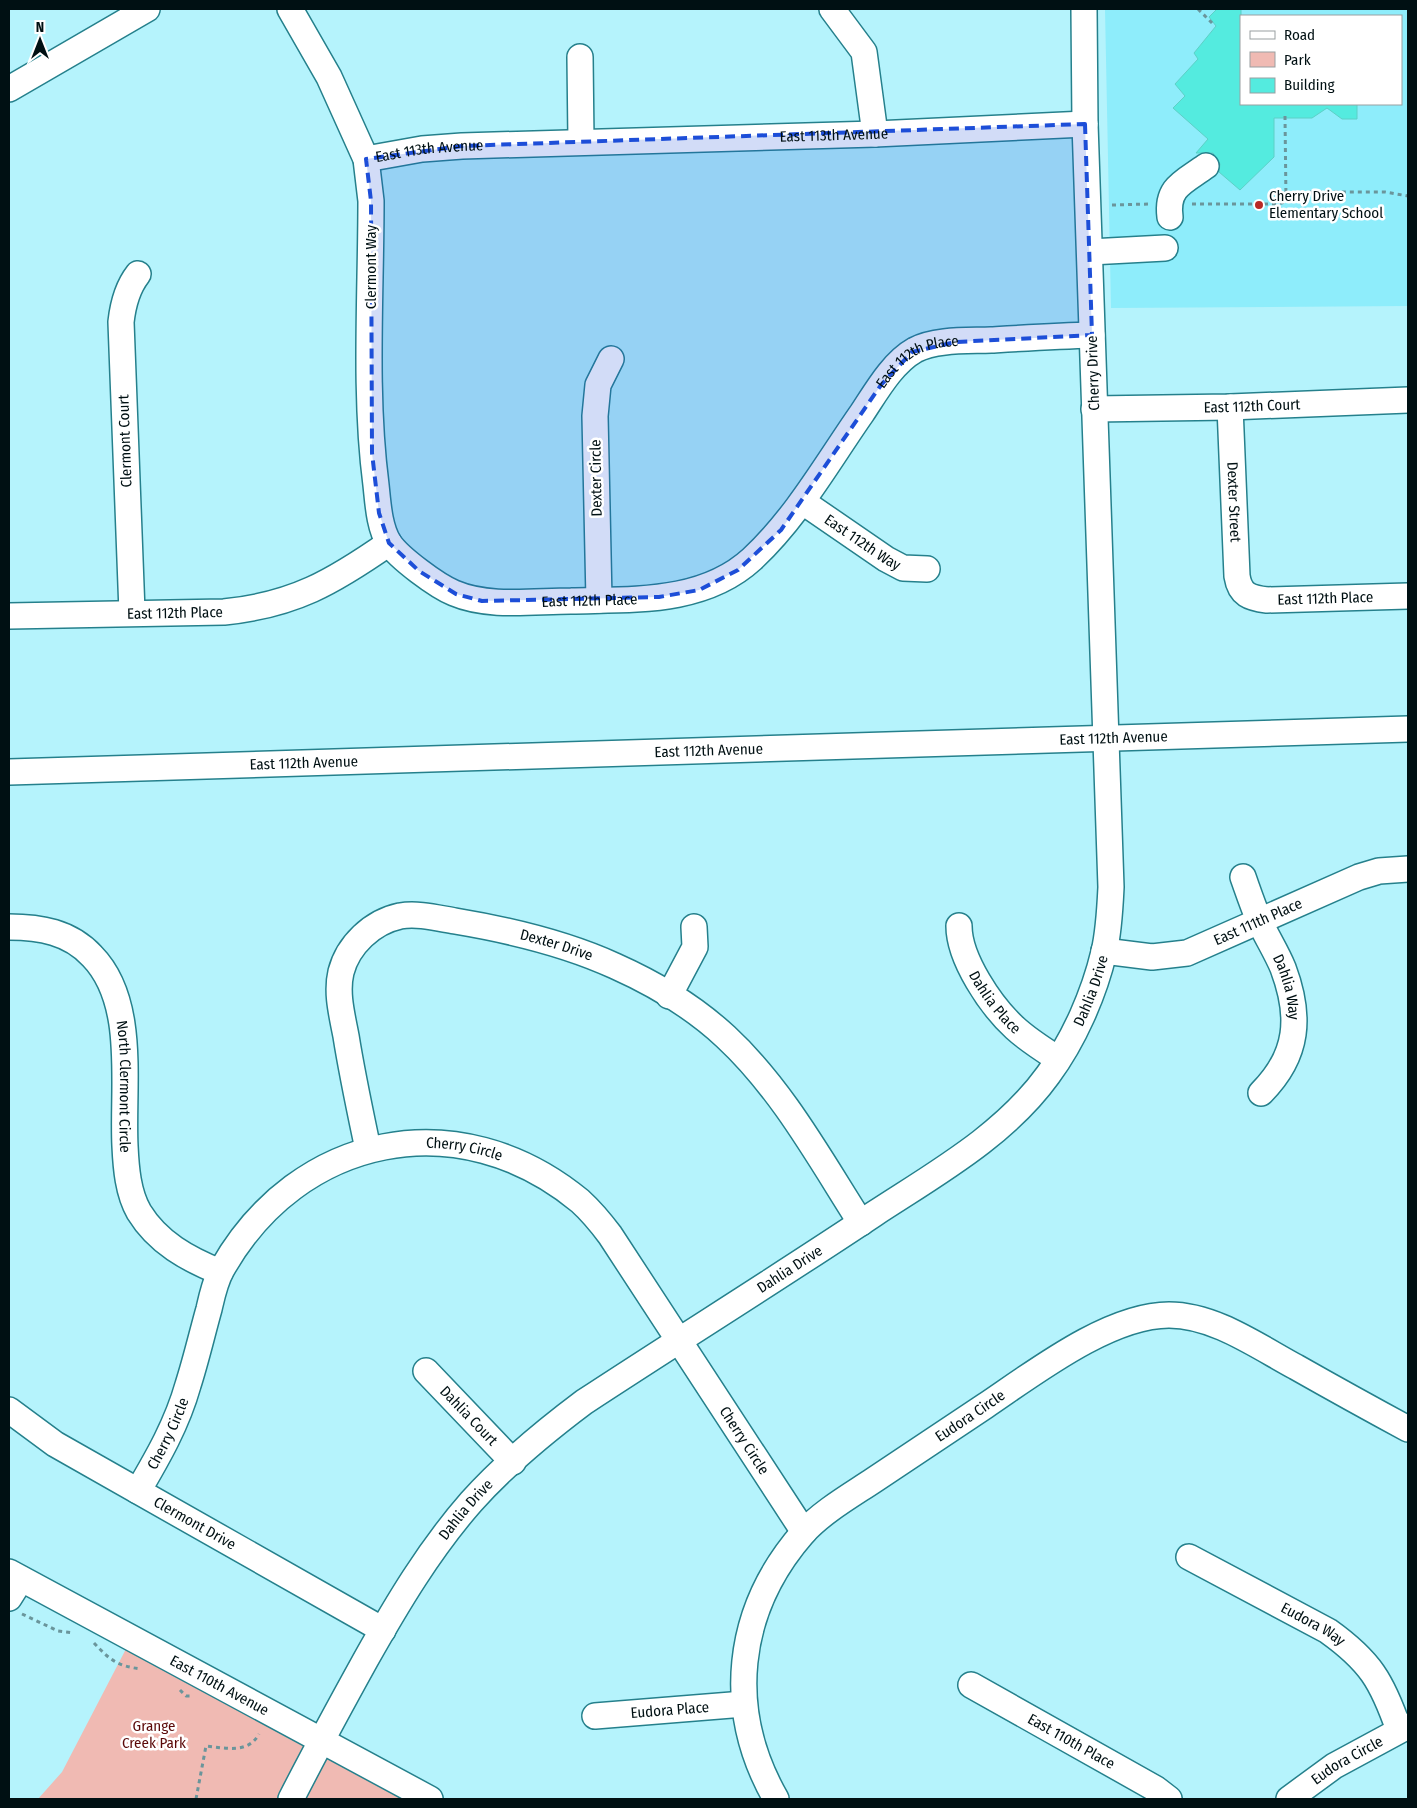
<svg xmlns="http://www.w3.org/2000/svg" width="1417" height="1808" viewBox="0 0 1417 1808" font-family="'Fira Sans Condensed',sans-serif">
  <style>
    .built { fill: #8eedfb; fill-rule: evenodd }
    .green { fill: #f0bab3 }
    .building { fill: #54ebdf; stroke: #5dd0c6 }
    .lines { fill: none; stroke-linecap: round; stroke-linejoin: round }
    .minor-casing { stroke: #25808c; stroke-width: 28 }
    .path { stroke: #6a959b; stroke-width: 3; stroke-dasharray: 4 4; stroke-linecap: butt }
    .minor { stroke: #fff; stroke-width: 25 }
    .marked { fill: #1d4ed8; fill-opacity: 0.2; stroke: #1d4ed8; stroke-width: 4; stroke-dasharray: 10 6; stroke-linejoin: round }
    .poi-dot { fill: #b82925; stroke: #fff; stroke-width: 2 }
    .labels { text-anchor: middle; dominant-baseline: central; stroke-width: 5; stroke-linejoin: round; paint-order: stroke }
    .street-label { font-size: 15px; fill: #001013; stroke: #fff }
    .poi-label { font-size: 15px; fill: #001013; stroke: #fff; text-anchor: start }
    .park-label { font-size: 15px; fill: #5b0909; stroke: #fff }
  </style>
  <rect width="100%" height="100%" fill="#b5f3fc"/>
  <path class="built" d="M 1105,9 L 1408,9 L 1408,306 L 1111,308 ZM 1241,16 L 1401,16 L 1401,104 L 1241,104 Z"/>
  <polygon class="green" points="127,1647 402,1799 38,1799 62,1772"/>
  <polygon class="building" points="1217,9 1241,9 1241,104 1357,104 1357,119 1342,119 1327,108 1312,118 1274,118 1274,157 1240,190 1219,172 1220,164 1213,153 1196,153 1208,139 1173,108 1185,96 1175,84 1198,59 1194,53 1216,26 1209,17"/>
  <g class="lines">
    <defs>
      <g id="minor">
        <path id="s1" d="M 290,9 L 329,77 L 366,159 L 371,201 C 371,295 364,393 376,485 C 378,503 379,527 389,543 C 399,558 437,586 454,593 C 489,608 534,601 571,601 C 633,599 703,604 752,559 C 797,517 827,463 862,413 C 876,392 892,363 915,350 C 936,339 968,341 991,340 C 1025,338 1058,336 1092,335"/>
        <polyline points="832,9 864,52 875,134"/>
        <polyline points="580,57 581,141"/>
        <polyline points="9,89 147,9"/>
        <path id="s2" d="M 366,159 L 422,149 L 462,146 L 875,134 L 1085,124"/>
        <path d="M 1170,217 C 1166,187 1184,182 1206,166"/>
        <polyline points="1090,252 1165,248"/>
        <path id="s3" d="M 1230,407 L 1237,576 C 1240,595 1250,598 1267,600 L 1408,596"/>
        <path id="s4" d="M 1094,409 L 1230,407 L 1408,400"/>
        <path id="s5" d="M 803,502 L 886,559 L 903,568 L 927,569"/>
        <polyline points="599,600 595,416 598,385 611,359"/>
        <path d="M 132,612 L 121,322 C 123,304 127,288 138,274"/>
        <path id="s6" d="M 9,616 L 224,612 C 294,605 333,582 389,543"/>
        <path id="s7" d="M 9,772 L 1408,729"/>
        <path id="s8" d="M 1243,877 C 1248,891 1253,906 1259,920 C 1266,936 1276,951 1283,968 C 1301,1016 1299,1055 1261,1093"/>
        <path id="s9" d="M 959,926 C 959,959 991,1006 1015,1028 C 1028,1040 1044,1050 1058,1059"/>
        <path id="s10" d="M 9,927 C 40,927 70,932 92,956 C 137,1002 122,1086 125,1146 C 126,1168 128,1193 139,1212 C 158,1243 188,1259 220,1272"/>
        <path id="s11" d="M 1104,951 L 1152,957 L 1187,953 L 1359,877 L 1379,871 L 1408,869"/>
        <polyline points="669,996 695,947 694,927"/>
        <path id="s12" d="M 368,1149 C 360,1111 352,1074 346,1036 C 342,1015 336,993 341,972 C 348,945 372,922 400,916 C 418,913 437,918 455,921 C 509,930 565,943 615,966 C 653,983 695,1008 726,1037 C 782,1089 820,1159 861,1223"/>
        <path id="s13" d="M 426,1371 L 513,1462"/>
        <path id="s14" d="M 9,1410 L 55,1444 L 383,1630"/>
        <path id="s15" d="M 138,1491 C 158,1457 177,1424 188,1385 C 196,1360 202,1334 209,1309 C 212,1296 215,1281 222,1269 C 298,1134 459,1101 580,1201 C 591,1211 601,1223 610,1235 L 804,1532"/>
        <path id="s16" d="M 1189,1557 L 1328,1631 C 1370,1661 1382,1681 1399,1730"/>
        <path id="s17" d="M 9,1572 L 430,1799"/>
        <polyline points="9,1598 21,1579"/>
        <path id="s18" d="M 971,1685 L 1156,1789 L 1169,1799"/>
        <path id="s19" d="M 595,1716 L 744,1704"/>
        <path id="s20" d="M 291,1799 C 315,1752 340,1706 366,1659 C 397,1604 429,1550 471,1502 C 504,1465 544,1432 584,1402 C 680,1339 778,1278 874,1214 C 935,1174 1004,1136 1048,1075 C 1074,1040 1094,994 1104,952 C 1109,931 1110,908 1111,887 L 1085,124 L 1084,9"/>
        <path id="s21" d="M 776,1799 C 725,1710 735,1611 803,1533 C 822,1512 850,1496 874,1480 C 911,1455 948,1431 985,1406 C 1034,1373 1109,1315 1169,1315 C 1214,1315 1257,1346 1296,1367 C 1333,1388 1371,1409 1408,1429"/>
        <path id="s22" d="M 1289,1799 L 1334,1766 L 1408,1726"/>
      </g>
    </defs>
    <use href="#minor" class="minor-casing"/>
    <g class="path">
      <polyline points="1198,9 1212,23"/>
      <polyline points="1285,116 1286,201"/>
      <polyline points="1192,204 1279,204 1311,192 1385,192 1408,196"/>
      <polyline points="1112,205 1149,204"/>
      <polyline points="22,1614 58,1631 74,1633"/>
      <path d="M 94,1643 C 110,1660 117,1666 141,1669"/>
      <polyline points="180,1690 186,1696 191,1696"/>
      <path d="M 196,1799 L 206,1746 C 226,1748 248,1754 259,1734"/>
    </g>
    <use href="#minor" class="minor"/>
  </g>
  <path class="marked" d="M 1085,124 L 1092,335 L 956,342 L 912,352 L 881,385 L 781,530 L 738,570 L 699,590 L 659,597 L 482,601 L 456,594 L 419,571 L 389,543 L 379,513 L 372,453 L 371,201 L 366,159 L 462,146 Z"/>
  <circle class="poi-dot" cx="1259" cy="205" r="5"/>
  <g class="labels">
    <g class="street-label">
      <text stroke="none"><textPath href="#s2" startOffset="469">East 113th Avenue</textPath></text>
      <text stroke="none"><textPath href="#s2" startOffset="64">East 113th Avenue</textPath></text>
      <text transform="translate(371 267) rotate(-90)">Clermont Way</text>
      <text stroke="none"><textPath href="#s1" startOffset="1209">East 112th Place</textPath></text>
      <text transform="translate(1093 373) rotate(-92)">Cherry Drive</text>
      <text stroke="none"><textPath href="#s4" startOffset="158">East 112th Court</textPath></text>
      <text transform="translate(125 441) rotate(-92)">Clermont Court</text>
      <text transform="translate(596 478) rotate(-91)">Dexter Circle</text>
      <text stroke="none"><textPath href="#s3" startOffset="95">Dexter Street</textPath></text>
      <text stroke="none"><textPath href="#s5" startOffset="72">East 112th Way</textPath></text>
      <text stroke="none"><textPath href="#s3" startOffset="270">East 112th Place</textPath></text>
      <text stroke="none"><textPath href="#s1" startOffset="774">East 112th Place</textPath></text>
      <text stroke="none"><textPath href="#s6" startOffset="166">East 112th Place</textPath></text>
      <text stroke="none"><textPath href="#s7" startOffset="1105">East 112th Avenue</textPath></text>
      <text stroke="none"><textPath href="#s7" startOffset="700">East 112th Avenue</textPath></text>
      <text stroke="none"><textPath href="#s7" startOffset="295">East 112th Avenue</textPath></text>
      <text stroke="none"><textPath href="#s11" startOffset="161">East 111th Place</textPath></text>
      <text stroke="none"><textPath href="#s12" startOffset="425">Dexter Drive</textPath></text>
      <text stroke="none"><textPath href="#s8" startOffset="119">Dahlia Way</textPath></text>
      <text stroke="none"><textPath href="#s20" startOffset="1164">Dahlia Drive</textPath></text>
      <text stroke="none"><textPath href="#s9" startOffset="86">Dahlia Place</textPath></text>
      <text stroke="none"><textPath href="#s10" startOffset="229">North Clermont Circle</textPath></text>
      <text stroke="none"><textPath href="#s15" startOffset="529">Cherry Circle</textPath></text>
      <text stroke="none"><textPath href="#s20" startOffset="744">Dahlia Drive</textPath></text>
      <text stroke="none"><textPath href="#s21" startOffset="491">Eudora Circle</textPath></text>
      <text stroke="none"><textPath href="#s13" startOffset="62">Dahlia Court</textPath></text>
      <text stroke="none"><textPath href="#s15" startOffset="65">Cherry Circle</textPath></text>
      <text stroke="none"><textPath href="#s15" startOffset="949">Cherry Circle</textPath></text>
      <text stroke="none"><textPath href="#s20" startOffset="339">Dahlia Drive</textPath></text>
      <text stroke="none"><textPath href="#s14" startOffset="218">Clermont Drive</textPath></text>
      <text stroke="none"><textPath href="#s16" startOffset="141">Eudora Way</textPath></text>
      <text stroke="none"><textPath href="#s17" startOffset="239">East 110th Avenue</textPath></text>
      <text stroke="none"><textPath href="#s19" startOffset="75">Eudora Place</textPath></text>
      <text stroke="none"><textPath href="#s18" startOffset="115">East 110th Place</textPath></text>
      <text stroke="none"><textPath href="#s22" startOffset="70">Eudora Circle</textPath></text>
    </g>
    <g class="poi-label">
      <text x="1269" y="196">Cherry Drive<tspan x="1269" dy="17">Elementary School</tspan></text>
    </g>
    <g class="park-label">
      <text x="154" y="1726">Grange<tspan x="154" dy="17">Creek Park</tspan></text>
    </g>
  </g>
  <rect width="1417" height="1808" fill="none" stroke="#001013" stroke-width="20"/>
  <rect x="1240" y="15" width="162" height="90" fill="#ffffff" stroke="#999fa1"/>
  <rect x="1250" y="31" width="25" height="8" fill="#ffffff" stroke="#999fa1"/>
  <text x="1284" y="40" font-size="15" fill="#001013">Road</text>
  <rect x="1250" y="52" width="25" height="15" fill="#f0bab3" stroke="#999fa1"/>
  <text x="1284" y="65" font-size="15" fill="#001013">Park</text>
  <rect x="1250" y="78" width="25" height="15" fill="#54ebdf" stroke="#999fa1"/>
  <text x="1284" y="90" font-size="15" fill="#001013">Building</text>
  <g transform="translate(40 40)" stroke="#ffffff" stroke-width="4" paint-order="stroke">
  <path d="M0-4L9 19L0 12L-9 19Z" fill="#001013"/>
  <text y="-8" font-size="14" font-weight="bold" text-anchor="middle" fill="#001013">N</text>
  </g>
</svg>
